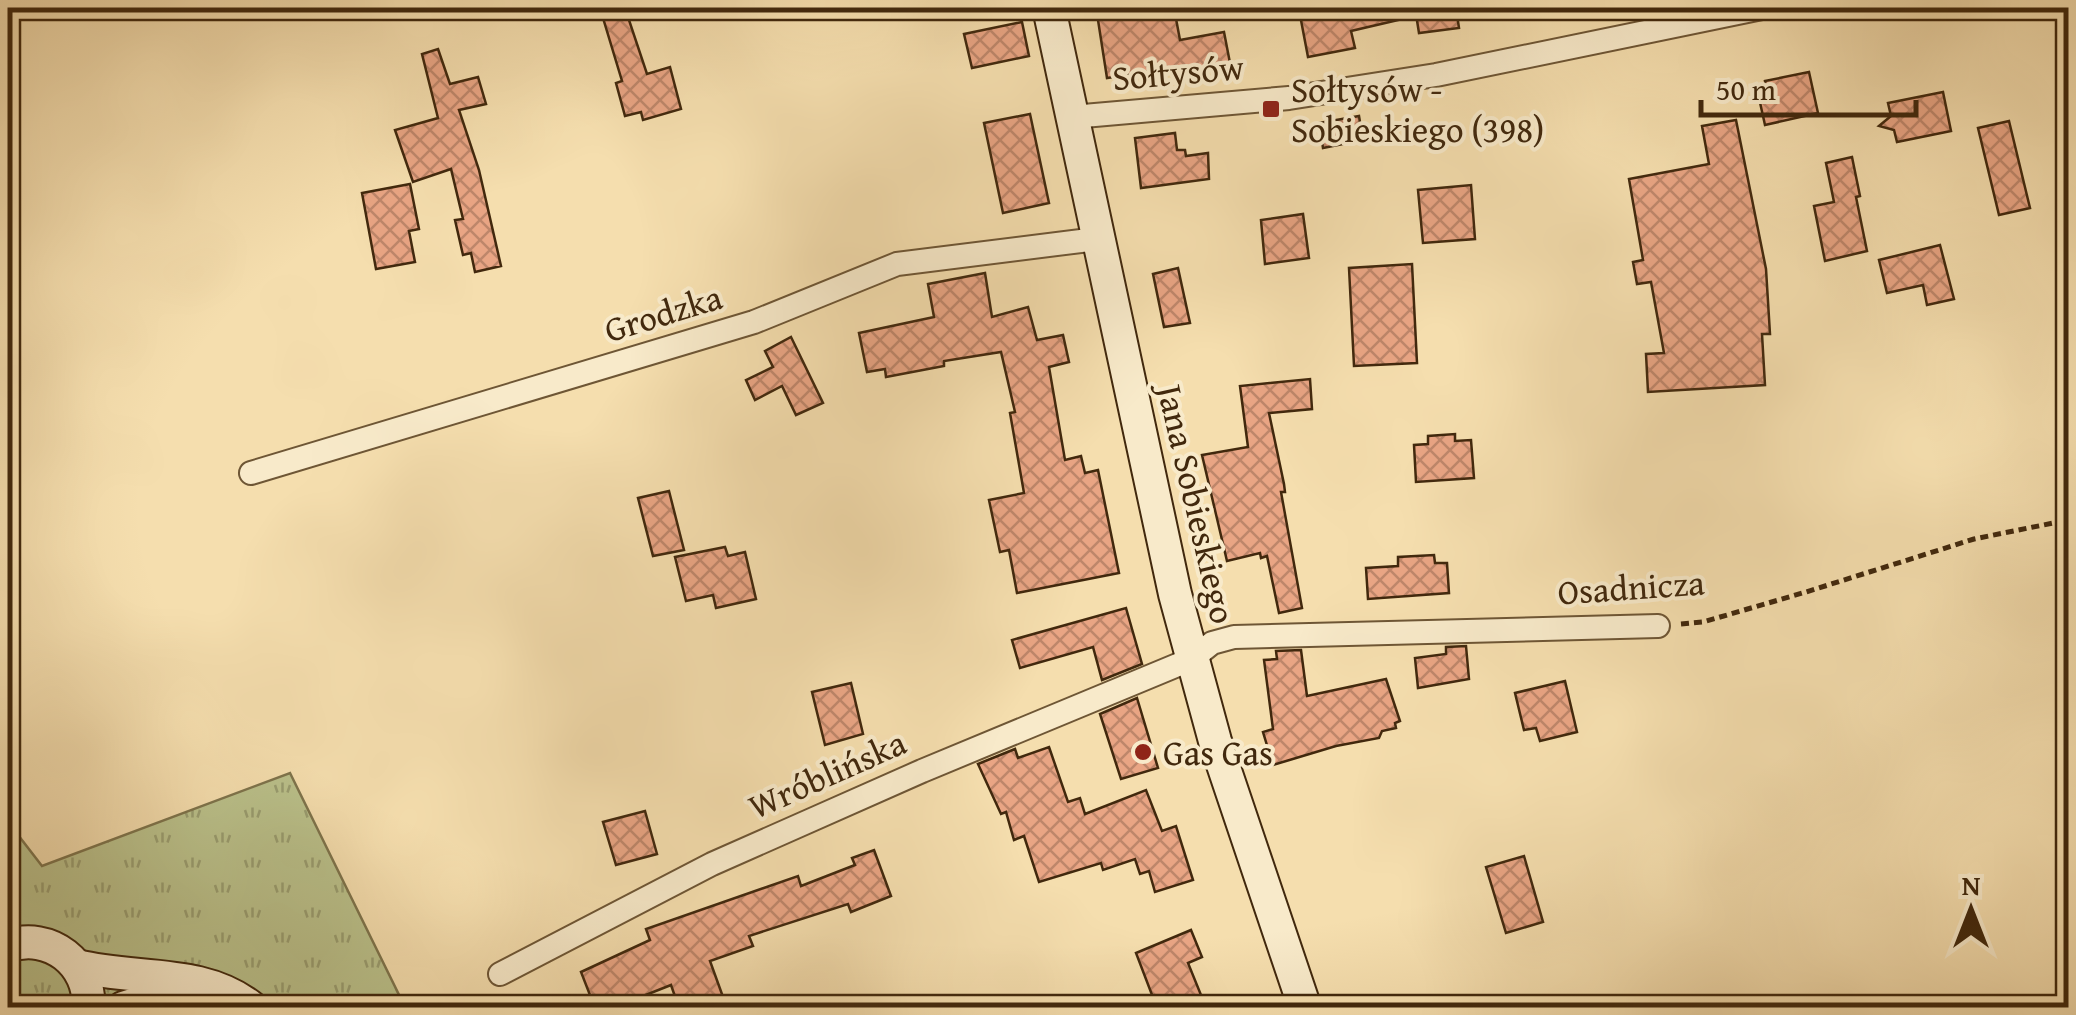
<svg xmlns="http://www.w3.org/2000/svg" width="2076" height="1015" viewBox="0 0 2076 1015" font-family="'Gentium Book Plus',serif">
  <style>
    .grass { fill: url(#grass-tufts); stroke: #7e744c; stroke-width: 2.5 }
    .building { fill: url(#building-cross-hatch); stroke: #41280d; stroke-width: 2.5 }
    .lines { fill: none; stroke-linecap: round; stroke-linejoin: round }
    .street-casing { stroke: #6e5635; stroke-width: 26 }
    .secondary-casing { stroke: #41280d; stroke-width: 36 }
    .path { stroke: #41280d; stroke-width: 5; stroke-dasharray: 8 5; stroke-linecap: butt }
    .street { stroke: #f8eaca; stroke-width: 22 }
    .secondary { stroke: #f8eaca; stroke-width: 32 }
    .poi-dot { fill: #8f2418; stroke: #f8eaca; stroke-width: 4 }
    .labels { text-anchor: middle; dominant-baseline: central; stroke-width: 8; stroke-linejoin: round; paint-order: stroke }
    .street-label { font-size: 35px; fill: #41280d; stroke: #f8eaca }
    .poi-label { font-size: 35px; fill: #41280d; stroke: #f8eaca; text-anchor: start }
  </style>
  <defs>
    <pattern id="grass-tufts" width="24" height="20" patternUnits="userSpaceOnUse" patternTransform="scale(2.5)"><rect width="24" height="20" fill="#bac18b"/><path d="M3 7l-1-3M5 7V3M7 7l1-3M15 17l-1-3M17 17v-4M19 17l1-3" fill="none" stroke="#999d70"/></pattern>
    <pattern id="building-cross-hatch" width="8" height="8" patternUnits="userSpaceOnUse" patternTransform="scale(2.5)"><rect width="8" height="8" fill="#e9a584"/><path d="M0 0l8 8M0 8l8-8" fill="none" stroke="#be866a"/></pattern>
  </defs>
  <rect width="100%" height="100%" fill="#f5deae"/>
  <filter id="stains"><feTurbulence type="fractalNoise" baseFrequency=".002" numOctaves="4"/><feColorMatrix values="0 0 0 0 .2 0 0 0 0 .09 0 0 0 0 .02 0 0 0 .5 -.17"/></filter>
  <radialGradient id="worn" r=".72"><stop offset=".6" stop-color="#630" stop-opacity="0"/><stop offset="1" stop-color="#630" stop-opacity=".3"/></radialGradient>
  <polygon class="grass" points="290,773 405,1007 8,1007 8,822 42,866"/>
  <g class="building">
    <polygon points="600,8 625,8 647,74 670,67 681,109 643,120 641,112 625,116 616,83 622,81"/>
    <polygon points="1148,8 1174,8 1180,40 1224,32 1230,63 1166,74 1165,69 1107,78 1098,20 1149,12"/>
    <polygon points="1324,8 1410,8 1411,17 1351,31 1355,48 1308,57 1300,15 1324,10"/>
    <polygon points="1415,8 1456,8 1459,28 1419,33"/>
    <polygon points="1022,22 1029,56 972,68 964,34"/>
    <polygon points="438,49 450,84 478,77 486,104 459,110 479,170 501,266 475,272 471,253 463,255 455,220 463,219 451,169 413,182 395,130 438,118 422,54"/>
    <polygon points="1809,72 1818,113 1765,125 1759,98 1768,96 1765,81"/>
    <polygon points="1943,92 1951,131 1897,142 1894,130 1879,126 1891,116 1888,103"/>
    <polygon points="1030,114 1049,203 1003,213 984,123"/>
    <polygon points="1359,116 1363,140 1323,148 1319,123"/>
    <polygon points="1736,120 1766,269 1770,334 1762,334 1765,385 1648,392 1646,354 1664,353 1651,282 1637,284 1633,262 1643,260 1629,179 1709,164 1702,126"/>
    <polygon points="2009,121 2030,208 1999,215 1978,128"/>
    <polygon points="1175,133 1177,150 1185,150 1186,156 1208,153 1209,179 1141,188 1135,138"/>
    <polygon points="1852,157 1860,196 1856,197 1867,251 1825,261 1814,206 1834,202 1826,163"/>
    <polygon points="410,184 419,229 409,231 415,262 376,269 362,193"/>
    <polygon points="1471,185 1475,239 1423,243 1418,190"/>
    <polygon points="1303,214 1309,258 1265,264 1261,220"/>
    <polygon points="1940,245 1954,299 1927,305 1923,285 1887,293 1879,260"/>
    <polygon points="1412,264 1417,363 1354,366 1349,268"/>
    <polygon points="1178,268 1190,323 1164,327 1153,274"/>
    <polygon points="985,273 992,317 1028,307 1037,340 1063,335 1069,362 1049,367 1065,460 1081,456 1085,473 1098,470 1119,573 1017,593 1009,550 1000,552 989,500 1024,493 1010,413 1015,412 1001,352 944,361 944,366 886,377 885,369 867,372 859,333 934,317 928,284"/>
    <polygon points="791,337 823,403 796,415 782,386 755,400 746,380 773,367 765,351"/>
    <polygon points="1310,379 1312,409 1269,413 1284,484 1285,492 1281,492 1302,608 1279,613 1267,556 1261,558 1260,553 1227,561 1202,455 1248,447 1240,386"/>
    <polygon points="1455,434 1455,441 1471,440 1474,478 1416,482 1414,445 1428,444 1428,436"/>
    <polygon points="669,491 684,550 653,556 638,498"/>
    <polygon points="725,547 728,556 745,552 756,599 716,608 713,595 686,601 675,557"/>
    <polygon points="1434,555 1435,563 1447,563 1449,593 1368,599 1366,568 1398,566 1398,557"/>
    <polygon points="1126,608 1142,664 1102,680 1093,647 1020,668 1012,640"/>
    <polygon points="1466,646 1469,679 1418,688 1415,658 1446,654 1446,647"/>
    <polygon points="1301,650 1307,696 1386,679 1400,721 1395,723 1396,728 1382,731 1379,738 1336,746 1273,765 1263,732 1273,729 1264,660 1277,659 1276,651"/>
    <polygon points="1565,681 1577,732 1540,741 1536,728 1524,730 1515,693"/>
    <polygon points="851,683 863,734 825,745 812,692"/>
    <polygon points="1137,698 1158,768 1121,779 1100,714"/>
    <polygon points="1049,747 1068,802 1080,798 1085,814 1146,790 1162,831 1176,826 1193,880 1155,892 1149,871 1140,874 1135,859 1103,870 1101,863 1039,882 1024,836 1014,840 1006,812 1001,814 978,764 1015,749 1018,758"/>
    <polygon points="645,811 657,854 616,865 603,822"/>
    <polygon points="874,850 891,896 851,912 848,904 749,936 753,946 710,961 727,1008 679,1008 671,985 613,1008 595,1008 581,972 650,940 646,929 798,876 801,886 855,865 852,858"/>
    <polygon points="1524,856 1543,922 1506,933 1486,867"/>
    <polygon points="1191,930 1202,957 1188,963 1201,995 1170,1008 1157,1008 1136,953"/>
  </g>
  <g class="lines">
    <defs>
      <g id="street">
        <polyline points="1072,117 1289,98 1436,75 1762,8"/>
        <polyline points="251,473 754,322 897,264 1097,239"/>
        <polyline points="500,974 712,864 922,771 1192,659 1212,643 1234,637 1658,626"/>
      </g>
      <g id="secondary">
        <polyline points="1049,8 1175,594 1215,741 1305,1008"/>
        <path d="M 8,946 C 49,931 92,964 88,1008"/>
        <path d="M 77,966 C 135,981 202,968 252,1008"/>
        <polyline points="123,1008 196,985"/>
      </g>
    </defs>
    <use href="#street" class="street-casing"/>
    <use href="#secondary" class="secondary-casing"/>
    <polyline class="path" points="1681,624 1703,622 1806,592 1974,539 2068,520"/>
    <use href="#street" class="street"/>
    <use href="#secondary" class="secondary"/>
  </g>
  <g class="poi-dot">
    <rect x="1261" y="99" width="20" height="20" rx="5"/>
    <circle cx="1143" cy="752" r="10"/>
  </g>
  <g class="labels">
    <g class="street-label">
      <text transform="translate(1178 72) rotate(-5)">Sołtysów</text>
      <text transform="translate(663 313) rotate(-17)">Grodzka</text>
      <text transform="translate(1197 504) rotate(77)">Jana Sobieskiego</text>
      <text transform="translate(1631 587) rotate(-4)">Osadnicza</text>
      <text transform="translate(827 774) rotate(-24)">Wróblińska</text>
    </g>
    <g class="poi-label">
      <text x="1291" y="89">Sołtysów -<tspan x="1291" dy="40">Sobieskiego (398)</tspan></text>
      <text x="1163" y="752">Gas Gas</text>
    </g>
  </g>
  <rect width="2076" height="1015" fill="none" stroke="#f5deae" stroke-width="40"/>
  <rect x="10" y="10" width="2056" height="995" fill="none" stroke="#41280d" stroke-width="5"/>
  <rect x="20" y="20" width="2036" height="975" fill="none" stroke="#41280d" stroke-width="2.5"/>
  <g transform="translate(1971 910)" stroke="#f8eaca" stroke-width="8" paint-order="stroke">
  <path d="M0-8L18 38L0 25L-18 38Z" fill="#41280d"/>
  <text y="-15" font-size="28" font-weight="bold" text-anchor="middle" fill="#41280d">N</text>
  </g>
  <path d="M1701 100v15h215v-15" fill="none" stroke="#41280d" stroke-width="5"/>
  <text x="1716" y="100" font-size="30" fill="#41280d" stroke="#f8eaca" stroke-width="8" paint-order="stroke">50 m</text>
  <rect width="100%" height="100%" filter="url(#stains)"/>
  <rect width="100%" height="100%" fill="url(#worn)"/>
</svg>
